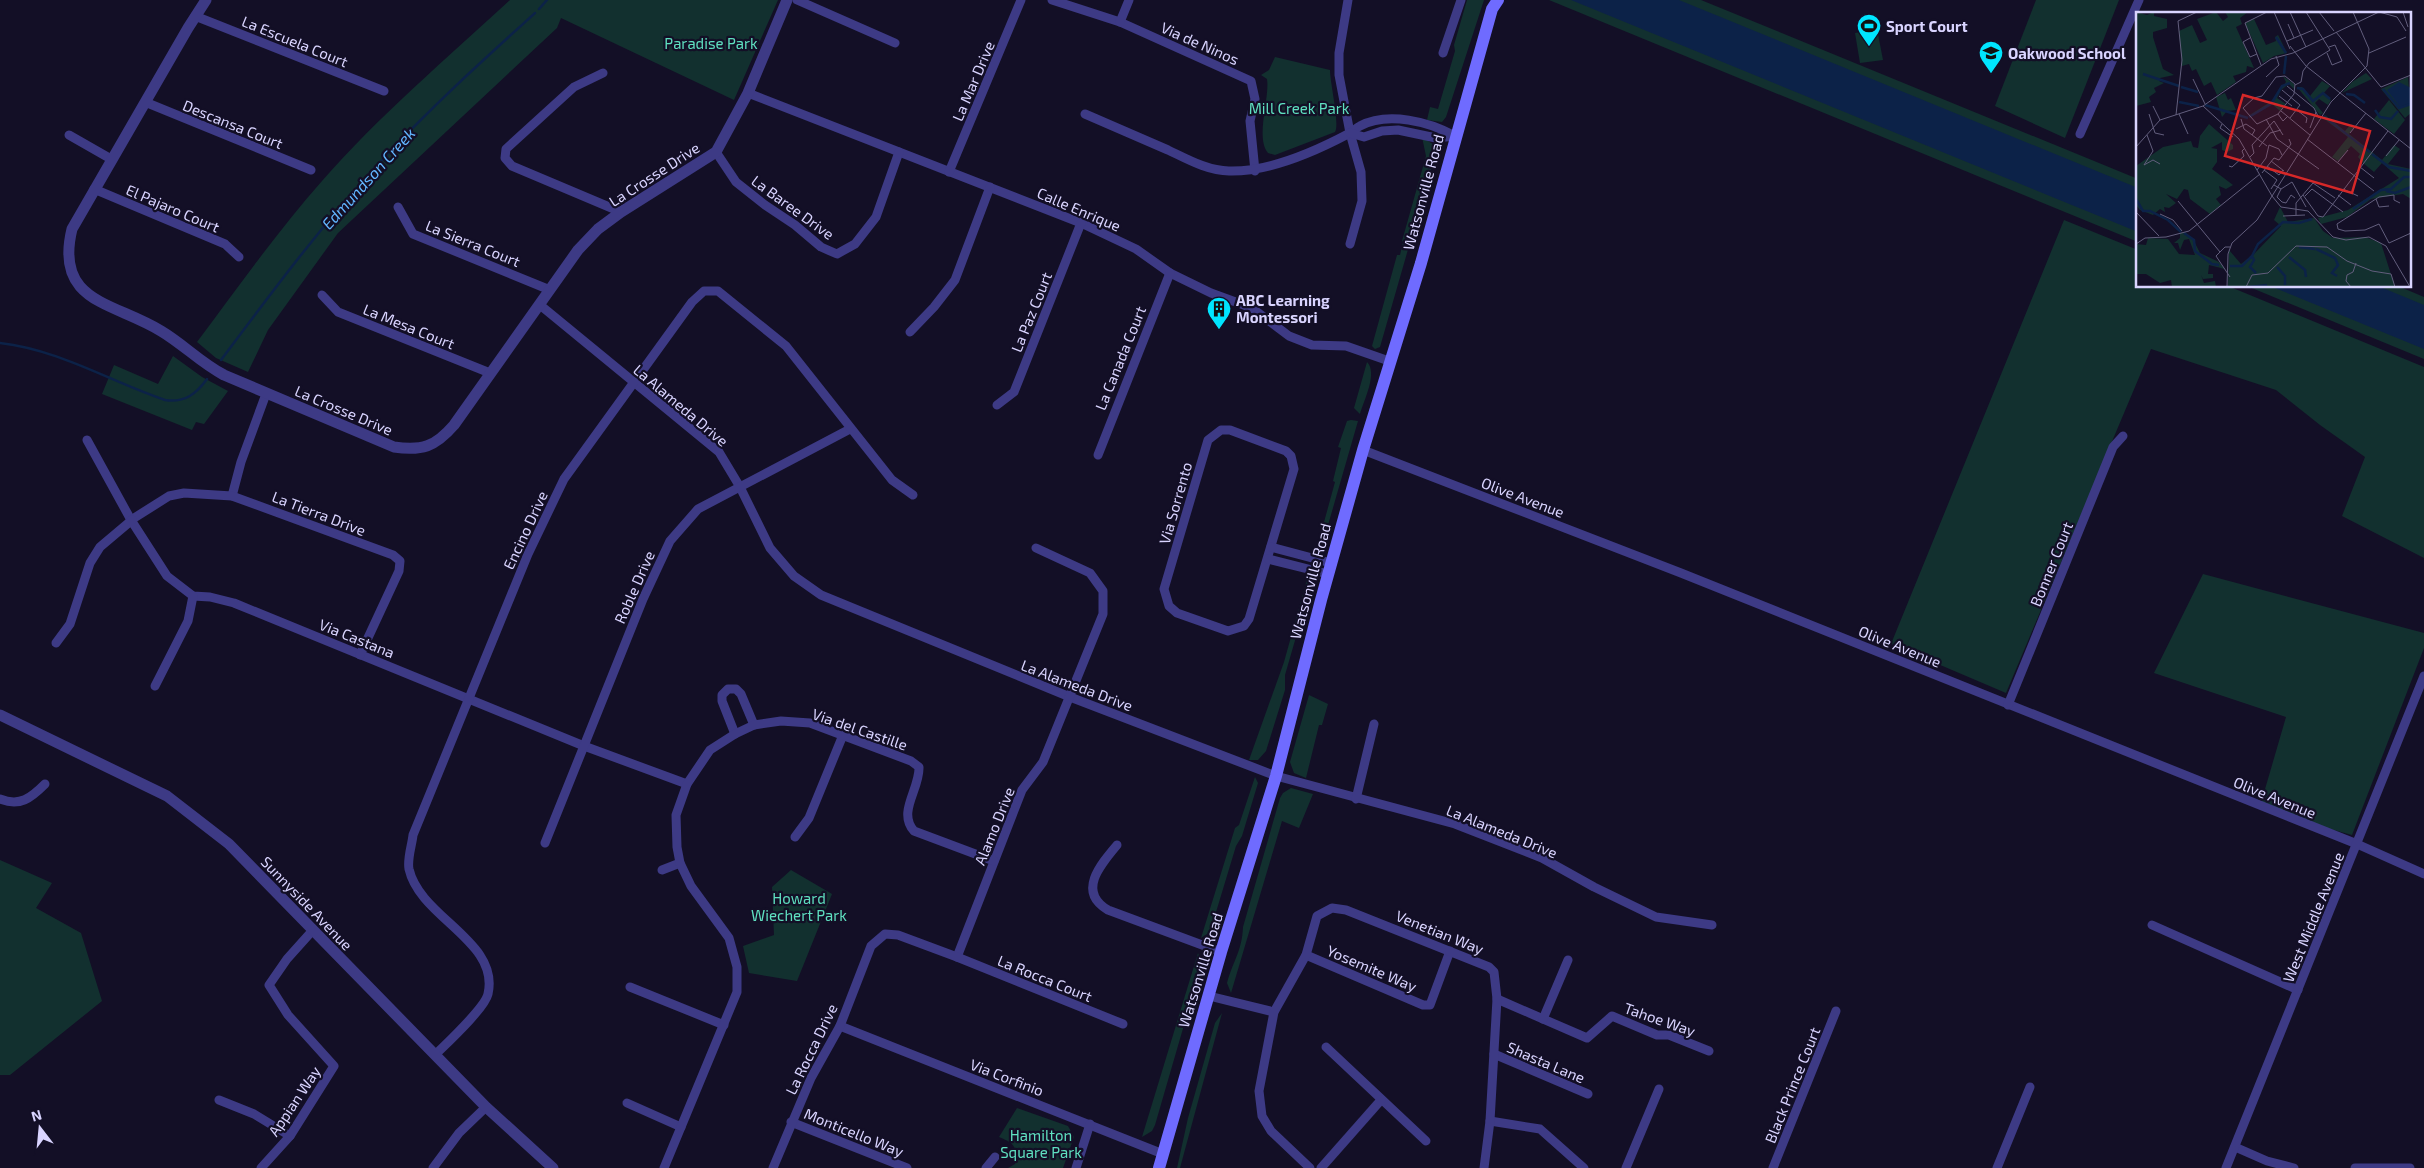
<svg xmlns="http://www.w3.org/2000/svg" width="2424" height="1168" viewBox="0 0 2424 1168" font-family="'Exo 2',sans-serif">
  <style>
    .green { fill: #12302f }
    .water { fill: #0c2248 }
    .lines { fill: none; stroke-linecap: round; stroke-linejoin: round }
    .stream { stroke: #0c2248; stroke-width: 2.5 }
    .minor { stroke: #3d3a85; stroke-width: 9 }
    .tertiary { stroke: #3d3a85; stroke-width: 11 }
    .secondary { stroke: #6f6bff; stroke-width: 12 }
    .labels { text-anchor: middle; dominant-baseline: central; stroke-width: 4.5; stroke-linejoin: round; paint-order: stroke }
    .poi-label { font-size: 15px; font-weight: bold; fill: #d9d4ff; stroke: #130f26; text-anchor: start }
    .street-label { font-size: 15px; fill: #d9d4ff; stroke: #130f26 }
    .park-label { font-size: 15px; fill: #5fe0c0; stroke: #130f26 }
    .water-label { font-size: 16px; font-style: italic; fill: #62b6ff; stroke: #130f26 }
    .inset-river { fill: none; stroke: #0c2248; stroke-width: 2.5 }
    .inset-road { fill: none; stroke: #625e7d; stroke-width: 1 }
    .view { fill: #d62828; fill-opacity: 0.15; stroke: #d62828; stroke-width: 2.5 }
    .inset-edge { fill: none; stroke: #d9d4ff; stroke-width: 2.5 }
  </style>
  <rect width="100%" height="100%" fill="#130f26"/>
  <g class="green">
    <path d="M 510,0 L 778,0 L 734,100 L 561,18 L 557,28 L 338,233 L 268,330 L 248,372 L 216,358 L 197,342 C 238,287 277,232 322,181 C 379,116 446,59 510,0 Z"/>
    <polygon points="1467,0 1484,0 1446,117 1442,122 1427,120 1430,107 1438,109 1455,51 1454,45"/>
    <polygon points="1549,0 1701,0 2138,179 2138,242"/>
    <polygon points="2036,0 2119,0 2065,138 1995,106"/>
    <polygon points="1877,29 1883,60 1860,63 1855,33"/>
    <path d="M 1275,57 L 1330,70 C 1330,83 1340,124 1335,132 L 1275,155 L 1268,153 C 1255,138 1270,98 1267,79 L 1261,75 L 1269,70 Z"/>
    <polygon points="1422,137 1434,145 1436,152 1380,347 1375,349 1372,346 1397,255 1400,255 1403,242 1402,241 1426,156"/>
    <polygon points="2064,220 2138,250 2138,286 2228,286 2424,367 2424,558 2342,516 2365,457 2320,425 2276,390 2151,349 2006,693 1891,644"/>
    <polygon points="2247,286 2398,286 2424,297 2424,359"/>
    <polygon points="173,356 202,377 228,391 204,424 196,422 192,430 102,394 114,365 158,384"/>
    <path d="M 1367,362 C 1378,373 1364,400 1360,414 L 1354,408 Z"/>
    <polygon points="1351,420 1358,421 1322,546 1315,555 1335,482 1333,481 1341,448 1338,447 1347,421"/>
    <polygon points="2203,574 2424,633 2424,648 2352,835 2312,824 2261,803 2286,717 2154,673"/>
    <polygon points="1308,576 1311,584 1309,592 1285,675 1285,690 1266,751 1258,760 1249,760 1284,662"/>
    <polygon points="1309,695 1328,704 1322,725 1319,725 1306,778 1294,773 1290,762"/>
    <polygon points="1255,777 1258,783 1242,836 1236,846 1210,932 1201,938 1235,828 1239,825"/>
    <path d="M 1291,788 L 1313,794 L 1299,828 L 1282,821 L 1231,993 L 1227,983 C 1233,961 1242,951 1243,927 L 1280,798 L 1283,793 Z"/>
    <polygon points="0,860 52,883 36,908 81,933 102,1001 10,1075 0,1075"/>
    <polygon points="791,870 832,894 797,981 749,973 743,946 774,935 772,887"/>
    <polygon points="1198,953 1202,963 1155,1125 1152,1131 1142,1137"/>
    <polygon points="1222,1013 1180,1168 1177,1168 1188,1118 1215,1023"/>
    <path d="M 1017,1108 L 1068,1126 L 1074,1137 L 1063,1168 L 1008,1168 L 1015,1164 C 1016,1146 1016,1144 999,1137 Z"/>
  </g>
  <g class="water">
    <polygon points="1571,0 1679,0 2138,188 2138,232"/>
    <polygon points="2270,286 2378,286 2424,305 2424,349"/>
  </g>
  <g class="lines">
    <g class="stream">
      <polyline points="539,9 547,0"/>
      <path d="M 0,343 C 60,350 109,381 165,400 C 185,403 196,394 207,379"/>
      <path d="M 221,360 C 272,292 323,223 382,160 C 430,108 482,61 535,13"/>
    </g>
    <g class="minor">
      <polyline points="797,0 895,43"/>
      <polyline points="1052,0 1120,22 1251,81 1255,99 1250,121 1255,171"/>
      <polyline points="1348,0 1339,53 1339,75 1350,133 1361,172 1362,201 1350,244"/>
      <polyline points="195,16 384,91"/>
      <polyline points="1120,22 1129,0"/>
      <polyline points="1443,53 1461,0"/>
      <polyline points="603,73 574,87 506,149 505,158 512,166 621,212"/>
      <polyline points="748,93 1081,223 1136,249 1170,273 1211,293 1252,308 1289,336 1312,345 1346,346 1389,361"/>
      <polyline points="145,102 311,170"/>
      <path d="M 1085,114 C 1113,126 1140,138 1168,150 C 1187,159 1208,171 1229,171 C 1267,172 1314,152 1348,134 C 1352,132 1356,128 1360,126 C 1388,111 1430,122 1455,136"/>
      <polyline points="1350,133 1364,137 1382,131 1398,130 1436,138 1455,136"/>
      <polyline points="2080,134 2139,0"/>
      <polyline points="69,135 111,159"/>
      <polyline points="716,152 736,182 765,205 795,225 821,247 837,254 855,244 876,217 899,152"/>
      <polyline points="949,172 1021,0"/>
      <polyline points="94,189 225,244 239,257"/>
      <polyline points="398,207 413,234 550,290"/>
      <polyline points="322,295 338,312 490,373"/>
      <polyline points="540,305 719,452 740,487 770,548 794,576 821,595 1070,697 1276,776 1455,824 1542,858 1594,887 1656,917 1712,925"/>
      <polyline points="910,332 934,307 955,280 990,187"/>
      <polyline points="997,405 1014,392 1081,223"/>
      <polygon points="1221,430 1230,430 1286,451 1291,456 1294,469 1249,619 1244,626 1228,631 1177,613 1169,606 1164,589 1208,440"/>
      <polyline points="87,440 131,520 167,576 193,596 210,597 234,603 584,746 687,784"/>
      <polyline points="1363,450 1681,573 2357,844 2424,874"/>
      <polyline points="1098,455 1170,273"/>
      <polyline points="232,496 241,462 266,394"/>
      <polyline points="131,520 169,496 184,493 232,496 393,555 400,561 399,571 360,655"/>
      <polyline points="1271,547 1331,563"/>
      <polyline points="1268,559 1328,574"/>
      <polyline points="56,643 70,624 90,563 100,547 132,520"/>
      <polyline points="155,686 188,621 193,596"/>
      <polyline points="2008,705 2113,447 2123,436"/>
      <polyline points="735,734 722,701 722,695 728,689 736,689 741,694 754,725"/>
      <path d="M 0,799 C 20,807 31,798 45,784"/>
      <polyline points="1356,799 1374,724"/>
      <polyline points="795,837 809,818 843,735"/>
      <polyline points="545,843 643,599 670,541 698,509 850,429"/>
      <path d="M 1117,845 C 1100,865 1077,892 1108,910 L 1221,952"/>
      <polyline points="662,870 680,863"/>
      <polyline points="2152,925 2298,990"/>
      <polyline points="1306,955 1423,1005 1430,1005 1450,951"/>
      <polyline points="957,957 1022,790 1043,762 1103,614 1103,591 1090,573 1036,548"/>
      <polyline points="630,987 724,1025"/>
      <polyline points="1209,996 1274,1012"/>
      <polyline points="1497,999 1587,1038 1612,1016 1657,1035 1669,1035 1709,1051"/>
      <polyline points="1543,1019 1568,960"/>
      <polyline points="840,1026 1163,1154"/>
      <polyline points="1326,1047 1426,1141"/>
      <polyline points="1494,1054 1588,1094"/>
      <path d="M 435,1055 C 446,1044 485,1008 488,994 C 500,941 420,918 409,869 C 407,859 412,845 413,835 L 528,554 L 564,479 L 692,302 L 704,291 L 718,291 L 786,346 L 892,480 L 913,495"/>
      <polyline points="219,1100 254,1114 290,1136"/>
      <polyline points="627,1103 681,1127"/>
      <polyline points="1490,1121 1540,1129 1584,1168"/>
      <polyline points="791,1122 907,1168"/>
      <polyline points="2235,1147 2267,1161 2294,1168"/>
      <polyline points="261,1168 290,1136 334,1066 288,1015 269,985 287,959 313,930"/>
      <polyline points="433,1168 459,1133 486,1107"/>
      <path d="M 664,1168 L 737,992 L 737,967 L 729,938 L 691,886 L 680,863 L 677,847 L 676,815 L 687,784 L 710,750 L 735,734 L 754,725 L 781,721 L 810,723 L 911,761 L 919,767 C 920,789 897,812 914,831 L 994,861"/>
      <polyline points="773,1168 811,1078 840,1026 871,946 885,934 898,935 957,957 1123,1024"/>
      <polyline points="986,1168 995,1157"/>
      <polyline points="1076,1168 1090,1124"/>
      <polyline points="1310,1168 1271,1131 1262,1116 1259,1091 1274,1012 1306,955 1317,916 1332,908 1346,910 1489,967 1494,972 1497,999 1490,1121 1484,1168"/>
      <polyline points="1321,1168 1381,1100"/>
      <polyline points="1626,1168 1659,1089"/>
      <polyline points="1773,1168 1836,1011"/>
      <polyline points="1997,1168 2030,1087"/>
      <polyline points="2226,1168 2424,676"/>
      <polyline points="2355,1168 2410,1168"/>
    </g>
    <g class="tertiary">
      <path d="M 206,0 L 188,28 L 72,229 C 54,303 114,302 161,331 C 183,344 201,363 224,375 L 394,447 C 422,451 435,447 454,425 L 578,250 L 598,229 L 621,212 L 716,152 L 748,93 L 787,0"/>
      <polyline points="0,715 167,796 229,844 486,1107 553,1168"/>
    </g>
    <polyline class="secondary" points="1159,1168 1221,952 1276,776 1321,600 1363,450 1421,263 1492,9 1498,0"/>
  </g>
  <defs>
    <symbol id="stadium-pin" viewBox="-11 -11 22 30"><path d="M0 17L-7.5 6A9.5 9.5 0 1 1 7.5 6Z" fill="#00e5ff" stroke="#130f26"/><path d="M0-5a6.5 5 0 1 0 0 10a6.5 5 0 1 0 0-10ZM-3.5-1.8h7v3.6h-7Z" fill="#111"/></symbol>
    <symbol id="school-pin" viewBox="-11 -11 22 30"><path d="M0 17L-7.5 6A9.5 9.5 0 1 1 7.5 6Z" fill="#00e5ff" stroke="#130f26"/><path d="M0-5L7-2L0 1L-7-2ZM-4 1L0 2.5L4 1V4Q0 6-4 4Z" fill="#111"/></symbol>
    <symbol id="building-pin" viewBox="-11 -11 22 30"><path d="M0 17L-7.5 6A9.5 9.5 0 1 1 7.5 6Z" fill="#00e5ff" stroke="#130f26"/><path d="M-4-6H4V6H1V3H-1V6H-4ZM-2.5-4.3h1.7v1.8h-1.7ZM.8-4.3h1.7v1.8H.8ZM-2.5-1h1.7V.8h-1.7ZM.8-1h1.7V.8H.8Z" fill="#111"/></symbol>
  </defs>
  <g fill-rule="evenodd">
    <use href="#stadium-pin" x="1855" y="12" width="28" height="38"/>
    <use href="#school-pin" x="1977" y="39" width="28" height="38"/>
    <use href="#building-pin" x="1205" y="295" width="28" height="38"/>
  </g>
  <g class="labels">
    <g class="poi-label">
      <text x="1886" y="26">Sport Court</text>
      <text x="2008" y="53">Oakwood School</text>
      <text x="1236" y="300">ABC Learning<tspan x="1236" dy="17">Montessori</tspan></text>
    </g>
    <g class="street-label">
      <text transform="translate(295 41) rotate(22)">La Escuela Court</text>
      <text transform="translate(1200 43) rotate(24)">Via de Ninos</text>
      <text transform="translate(973 81) rotate(-67)">La Mar Drive</text>
      <text transform="translate(233 124) rotate(22)">Descansa Court</text>
      <text transform="translate(654 174) rotate(-33)">La Crosse Drive</text>
      <text transform="translate(1423 192) rotate(-75)">Watsonville Road</text>
      <text transform="translate(793 207) rotate(36)">La Baree Drive</text>
      <text transform="translate(173 208) rotate(23)">El Pajaro Court</text>
      <text transform="translate(1079 209) rotate(23)">Calle Enrique</text>
      <text transform="translate(473 243) rotate(22)">La Sierra Court</text>
      <text transform="translate(1031 312) rotate(-68)">La Paz Court</text>
      <text transform="translate(409 326) rotate(22)">La Mesa Court</text>
      <text transform="translate(1120 358) rotate(-68)">La Canada Court</text>
      <text transform="translate(681 405) rotate(40)">La Alameda Drive</text>
      <text transform="translate(344 410) rotate(23)">La Crosse Drive</text>
      <text transform="translate(1523 497) rotate(21)">Olive Avenue</text>
      <text transform="translate(1175 503) rotate(-74)">Via Sorrento</text>
      <text transform="translate(319 513) rotate(21)">La Tierra Drive</text>
      <text transform="translate(525 530) rotate(-65)">Encino Drive</text>
      <text transform="translate(2051 564) rotate(-68)">Bonner Court</text>
      <text transform="translate(1310 581) rotate(-75)">Watsonville Road</text>
      <text transform="translate(634 587) rotate(-66)">Roble Drive</text>
      <text transform="translate(357 638) rotate(22)">Via Castana</text>
      <text transform="translate(1900 646) rotate(22)">Olive Avenue</text>
      <text transform="translate(1077 685) rotate(21)">La Alameda Drive</text>
      <text transform="translate(860 729) rotate(19)">Via del Castille</text>
      <text transform="translate(2275 797) rotate(22)">Olive Avenue</text>
      <text transform="translate(994 826) rotate(-68)">Alamo Drive</text>
      <text transform="translate(1502 831) rotate(22)">La Alameda Drive</text>
      <text transform="translate(307 903) rotate(46)">Sunnyside Avenue</text>
      <text transform="translate(2313 917) rotate(-68)">West Middle Avenue</text>
      <text transform="translate(1440 932) rotate(22)">Venetian Way</text>
      <text transform="translate(1372 968) rotate(23)">Yosemite Way</text>
      <text transform="translate(1200 970) rotate(-73)">Watsonville Road</text>
      <text transform="translate(1045 978) rotate(22)">La Rocca Court</text>
      <text transform="translate(1660 1019) rotate(19)">Tahoe Way</text>
      <text transform="translate(811 1049) rotate(-64)">La Rocca Drive</text>
      <text transform="translate(1546 1062) rotate(23)">Shasta Lane</text>
      <text transform="translate(1007 1077) rotate(21)">Via Corfinio</text>
      <text transform="translate(1792 1085) rotate(-68)">Black Prince Court</text>
      <text transform="translate(294 1101) rotate(-56)">Appian Way</text>
      <text transform="translate(854 1132) rotate(22)">Monticello Way</text>
    </g>
    <g class="park-label">
      <text x="711" y="43">Paradise Park</text>
      <text x="1299" y="108">Mill Creek Park</text>
      <text x="799" y="898">Howard<tspan x="799" dy="17">Wiechert Park</tspan></text>
      <text x="1041" y="1135">Hamilton<tspan x="1041" dy="17">Square Park</tspan></text>
    </g>
    <g class="water-label">
      <text transform="translate(368 178) rotate(-48)">Edmundson Creek</text>
    </g>
  </g>
  <g transform="translate(2136 12)">
    <rect width="275" height="275" fill="#130f26"/>
    <path d="M 0,0 L 11,3 L 18,0 L 18,4 L 31,7 L 31,16 L 17,20 L 17,25 L 27,57 L 38,63 L 24,66 L 23,69 L 28,71 L 18,76 L 20,80 L 13,85 L 15,90 L 0,94 ZM 80,0 L 87,9 L 92,5 L 89,0 L 112,0 L 104,6 L 106,12 L 100,15 L 118,56 L 111,54 L 110,60 L 97,64 L 100,70 L 81,83 L 75,70 L 68,74 L 60,57 L 56,59 L 53,52 L 46,54 L 43,19 L 56,13 L 64,31 L 71,28 L 61,7 ZM 118,7 L 130,33 L 140,29 L 139,25 L 142,23 L 151,41 L 138,44 L 127,51 L 109,11 ZM 230,61 L 236,67 L 206,81 L 216,70 ZM 147,64 L 158,72 L 159,78 L 153,72 L 145,78 L 141,86 L 150,92 L 144,99 L 136,92 L 112,104 L 136,89 L 150,70 ZM 272,65 L 275,101 L 269,106 L 245,77 ZM 186,69 L 194,74 L 187,82 L 195,88 L 192,93 L 183,87 L 179,91 L 187,101 L 184,103 L 161,75 L 166,75 L 174,84 ZM 89,81 L 92,88 L 95,86 L 100,98 L 91,99 L 86,105 L 80,85 ZM 253,88 L 269,108 L 258,122 L 238,107 ZM 189,103 L 209,119 L 215,112 L 219,114 L 213,122 L 246,148 L 258,133 L 264,137 L 252,152 L 275,157 L 275,187 L 267,182 L 235,187 L 211,205 L 185,212 L 182,206 L 212,198 L 263,166 L 246,151 L 238,160 L 227,151 L 222,145 L 224,142 L 215,134 L 202,149 L 196,145 L 212,125 L 187,106 ZM 73,112 L 97,133 L 97,137 L 91,140 L 86,138 L 86,130 L 75,136 L 81,137 L 81,150 L 76,157 L 97,173 L 90,177 L 83,174 L 85,183 L 80,187 L 85,193 L 74,202 L 54,187 L 52,178 L 48,177 L 41,187 L 30,182 L 40,191 L 33,196 L 28,195 L 29,200 L 24,197 L 17,203 L 4,198 L 0,193 L 0,154 L 27,135 L 55,129 L 57,135 L 62,136 L 64,124 ZM 144,195 L 152,210 L 178,206 L 187,219 L 197,226 L 229,225 L 245,231 L 259,275 L 92,275 L 93,238 L 105,252 L 118,242 L 145,214 L 138,208 ZM 49,220 L 57,227 L 64,241 L 83,250 L 89,257 L 73,253 L 72,262 L 77,262 L 77,266 L 67,267 L 65,263 L 68,271 L 79,269 L 80,275 L 36,275 L 35,268 L 24,271 L 10,262 L 0,262 L 0,232 L 10,233 L 12,226 L 32,227 L 43,242 L 59,243 L 53,227 L 48,228 L 44,238 L 42,231 L 38,231 L 44,226 L 44,221 Z" fill="#12302f"/>
    <path d="M 263,70 L 275,76 L 275,91 L 264,95 L 251,78 ZM 188,103 L 235,140 L 233,141 L 187,105 Z" fill="#0c2248"/>
    <path class="inset-river" d="M 140,25 L 150,41M 7,62 L 43,74M 148,62 L 150,44M 45,75 L 62,80M 161,76 L 167,77 L 177,89 L 187,81 L 194,87M 247,77 L 263,96 L 275,92M 210,82 L 218,83 L 229,91M 43,90 L 63,94M 135,92 L 146,74 L 154,71M 69,93 L 112,106M 239,98 L 244,105 L 255,107 L 262,99M 113,105 L 135,92M 236,142 L 253,155 L 275,159M 250,179 L 259,181 L 275,175M 0,187 L 7,199 L 14,199 L 32,208 L 45,220M 217,197 L 245,178 L 255,177 L 268,165 L 275,165M 48,221 L 58,228 L 59,239 L 76,252 L 83,253M 163,235 L 179,237M 180,237 L 199,246 L 202,253 L 196,261 L 201,264M 116,244 L 118,248 L 114,255 L 120,261M 153,245 L 169,258 L 170,265M 94,254 L 106,254 L 116,244 L 122,232 L 147,210 L 163,211 L 176,207M 141,255 L 149,264 L 149,273M 113,275 L 131,273"/>
    <path class="inset-road" d="M 138,0 L 154,37M 154,0 L 170,35M 183,0 L 198,19M 243,0 L 261,5 L 270,19M 267,0 L 272,15M 152,12 L 158,26M 200,20 L 245,75 L 275,63M 114,26 L 107,30 L 114,45 L 121,42M 151,29 L 177,18M 154,34 L 170,54 L 275,137M 157,41 L 243,0M 191,41 L 196,53 L 206,49 L 199,33 L 193,35M 233,41 L 270,25M 125,53 L 109,11 L 131,0M 149,64 L 159,72 L 158,82 L 142,102 L 121,112 L 107,96 L 118,86 L 126,84 L 140,65 ZM 130,65 L 143,53 L 140,44M 57,67 L 69,92M 159,73 L 165,70 L 167,59 L 173,51 L 194,38 L 170,0M 151,74 L 178,96 L 183,106M 146,78 L 164,93 L 154,106M 143,84 L 156,94M 17,94 L 24,108M 67,94 L 103,127 L 136,184M 161,98 L 171,106 L 170,111M 145,99 L 174,123M 13,102 L 19,121 L 28,123M 43,102 L 52,122M 142,102 L 147,109 L 152,104M 40,103 L 46,48 L 42,9 L 61,0M 105,107 L 108,117 L 131,134M 130,107 L 141,127 L 183,157M 86,112 L 84,116 L 97,125M 174,116 L 180,100M 100,117 L 110,112 L 119,118 L 116,123M 214,121 L 230,101M 11,123 L 17,139 L 8,153 L 17,148 L 24,152M 171,127 L 238,179M 0,135 L 24,108 L 67,94 L 135,47 L 157,41M 123,135 L 134,121 L 145,118M 250,144 L 263,128M 114,145 L 118,141 L 116,133 L 138,109 L 147,123M 143,148 L 155,132 L 153,127M 135,149 L 148,159M 202,150 L 212,138M 93,154 L 96,155 L 108,144 L 106,139 L 109,136M 131,154 L 143,163 L 147,158M 224,155 L 238,166M 121,158 L 130,146 L 133,133 L 143,137 L 146,143M 128,158 L 141,168 L 135,177M 126,161 L 138,146 L 143,148M 138,173 L 145,177 L 156,170 L 170,195M 145,177 L 141,185 L 146,190 L 150,191 L 155,183 L 159,186M 207,177 L 222,184M 167,183 L 182,204 L 187,205 L 252,119M 202,183 L 215,193M 136,184 L 145,195 L 172,199 L 197,225 L 210,228 L 233,225 L 250,234 L 274,275M 169,184 L 176,177 L 207,200M 240,187 L 243,195 L 253,194M 42,189 L 84,240M 0,200 L 23,224M 24,202 L 37,208 L 46,219M 160,203 L 160,191 L 177,171 L 199,186M 147,204 L 169,203M 253,231 L 243,212 L 229,218 L 209,219 L 202,217 L 201,212 L 243,185 L 258,183 L 258,188 L 264,191M 253,231 L 275,221M 0,232 L 9,226 L 30,225 L 53,219 L 124,162M 94,265 L 80,244 L 89,235 L 94,235M 91,275 L 92,242 L 96,231 L 121,208 L 195,90 L 231,54 L 233,37 L 217,0M 110,275 L 116,263 L 132,261 L 160,234 L 191,235 L 211,249 L 236,259 L 255,262 L 259,275M 215,275 L 210,269 L 211,263 L 217,260 L 220,251"/>
    <path class="view" d="M 107,83 L 234,119 L 216,181 L 89,144 Z"/>
    <rect width="275" height="275" class="inset-edge"/>
  </g>
  <g transform="translate(40 1128) rotate(344)" stroke="#130f26" stroke-width="4" paint-order="stroke">
  <path d="M0-4L9 19L0 12L-9 19Z" fill="#d9d4ff"/>
  <text y="-8" font-size="14" font-weight="bold" text-anchor="middle" fill="#d9d4ff">N</text>
  </g>
</svg>
